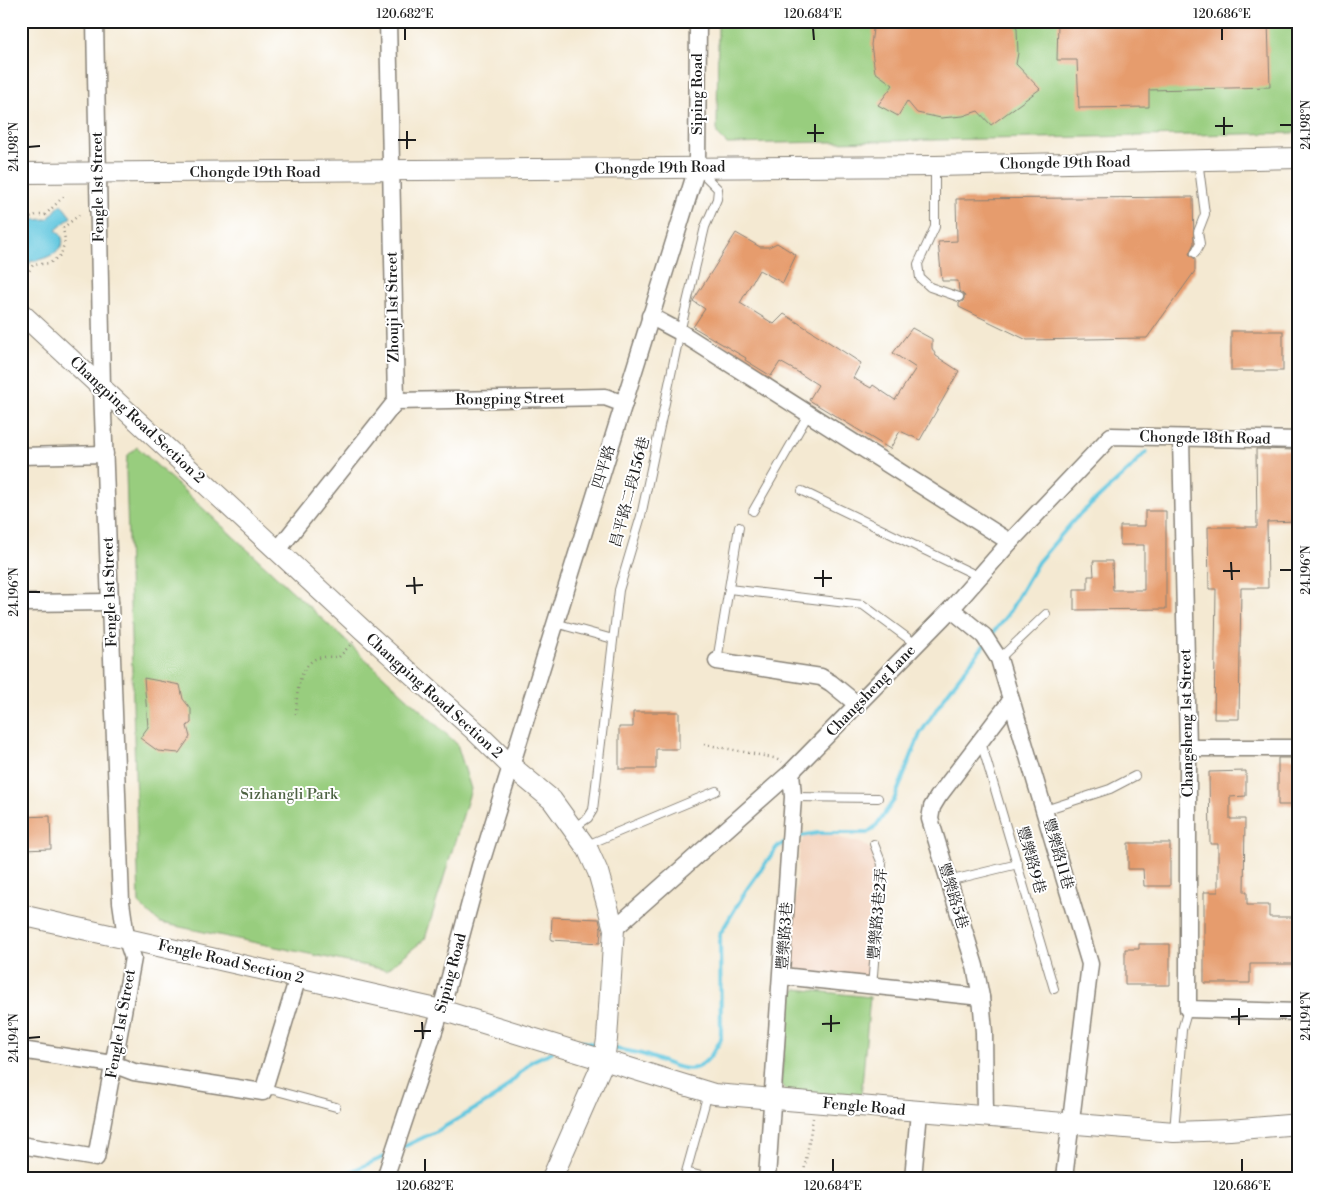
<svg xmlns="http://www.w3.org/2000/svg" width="1320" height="1199" viewBox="0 0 1320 1199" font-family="'Libre Bodoni','Noto Serif TC',serif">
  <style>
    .built { fill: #f3d4bf }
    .green { fill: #98cd7e; stroke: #5a744d }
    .water { fill: #62c7df; stroke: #3f727e }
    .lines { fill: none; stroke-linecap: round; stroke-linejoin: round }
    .stream { stroke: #62c7df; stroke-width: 4 }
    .building { fill: #e69c6d }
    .service-casing { stroke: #888277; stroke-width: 10 }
    .minor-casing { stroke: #888277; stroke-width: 19 }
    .tertiary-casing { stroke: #888277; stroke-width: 22 }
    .path { stroke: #888277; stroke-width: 2.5; stroke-dasharray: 1 4; stroke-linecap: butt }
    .service { stroke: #fff; stroke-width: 8 }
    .minor { stroke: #fff; stroke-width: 16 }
    .tertiary { stroke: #fff; stroke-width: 20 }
    .ticks { fill: none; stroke: #1c1c1c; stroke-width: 2 }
    .labels { text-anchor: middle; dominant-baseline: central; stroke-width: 4; stroke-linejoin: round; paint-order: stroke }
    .street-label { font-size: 15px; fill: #1c1c1c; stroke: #fff }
    .park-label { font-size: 15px; fill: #4e6343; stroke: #fff }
    .neatline { fill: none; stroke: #1c1c1c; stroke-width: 2 }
    .ticks-label { font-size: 12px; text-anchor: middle; fill: #1c1c1c }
  </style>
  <rect width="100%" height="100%" fill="#fff"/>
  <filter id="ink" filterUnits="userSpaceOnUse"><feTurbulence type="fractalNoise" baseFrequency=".02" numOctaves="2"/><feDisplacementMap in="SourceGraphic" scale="10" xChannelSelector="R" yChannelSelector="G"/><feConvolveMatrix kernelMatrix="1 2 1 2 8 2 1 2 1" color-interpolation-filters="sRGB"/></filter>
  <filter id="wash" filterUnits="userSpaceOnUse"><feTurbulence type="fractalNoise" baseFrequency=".0096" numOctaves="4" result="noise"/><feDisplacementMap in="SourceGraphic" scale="20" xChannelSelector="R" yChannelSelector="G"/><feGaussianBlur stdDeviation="1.12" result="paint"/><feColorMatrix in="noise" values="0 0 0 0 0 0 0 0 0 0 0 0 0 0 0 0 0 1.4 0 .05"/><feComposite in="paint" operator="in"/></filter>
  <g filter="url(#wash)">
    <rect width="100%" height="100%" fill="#f4e9d2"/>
    <polygon class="built" points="813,834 825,834 861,843 876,852 878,868 869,981 808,973 790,968 800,845 804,838"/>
    <g class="green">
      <polygon points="718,21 1299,21 1299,129 1294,133 727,144 717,134"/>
      <polygon points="137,447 457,744 471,789 425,939 386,970 161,923 152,916 139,904 126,471 127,456"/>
      <polygon points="797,989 870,997 861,1096 787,1091 781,1083 788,996"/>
    </g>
    <path class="water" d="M 61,204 L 71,217 L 56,230 C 76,247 47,260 31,261 L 22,277 L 23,227 L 30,220 L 48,219 Z"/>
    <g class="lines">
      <g class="stream">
        <polyline points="989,638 1008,614 1038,562 1075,519 1129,470 1146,452"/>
        <polyline points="795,837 818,833 867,833 876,826 894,800 920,734 947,693 985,644"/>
        <polyline points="572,1043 577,1041 599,1045"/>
        <path d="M 611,1048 C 622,1050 634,1052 645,1055 C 683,1068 698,1084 721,1039 L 720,934 L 747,889 L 777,847 L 784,843"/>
        <polyline points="399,1149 439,1130 497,1096 532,1061 552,1052"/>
        <polyline points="336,1178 386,1156"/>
      </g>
    </g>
    <g id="blocks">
      <g class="building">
        <polygon points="874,21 1014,21 1017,29 1018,53 1016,64 1040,89 991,125 978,111 963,116 941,118 917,113 907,101 898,116 878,105 893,85 875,72 871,45"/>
        <polygon points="1058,21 1268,21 1270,87 1149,90 1149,107 1079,108 1077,60 1057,60"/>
        <polygon points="1193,197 1194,243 1189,254 1195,259 1195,271 1147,338 1027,340 959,307 959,303 963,301 965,296 959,291 958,281 942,281 938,242 957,241 956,199"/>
        <polygon points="736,233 760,247 769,247 777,243 796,255 783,283 759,270 740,303 774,324 784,314 824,339 861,363 853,378 871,388 873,385 895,400 916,368 893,353 912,328 932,339 932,348 936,356 959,371 920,440 900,431 890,449 809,400 818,385 796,371 780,362 771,376 745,360 746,358 693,327 705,309 693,301"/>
        <rect x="1231" y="331" width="52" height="40"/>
        <polygon points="1256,449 1296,450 1297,521 1267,522 1268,588 1241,588 1239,719 1214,719 1216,589 1209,589 1208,527 1257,527"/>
        <polygon points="1145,511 1166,511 1166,609 1074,610 1074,589 1088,589 1088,576 1094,576 1093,561 1112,561 1113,590 1144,590 1144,545 1120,545 1120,526 1145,526"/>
        <polygon points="144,678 180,685 183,699 191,709 191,723 187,726 190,737 179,753 158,751 140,738 148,727"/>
        <polygon points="633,712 679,712 679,749 656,749 656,769 619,769 619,727 633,727"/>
        <polygon points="1278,758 1296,758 1299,761 1299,805 1278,805"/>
        <polygon points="1246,771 1246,796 1230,797 1230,819 1245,819 1244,892 1247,892 1247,905 1269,905 1269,917 1299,917 1299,964 1250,964 1250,983 1204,983 1204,892 1218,892 1218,844 1210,844 1209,772"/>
        <polygon points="50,816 51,849 21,850 21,817"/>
        <polygon points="1128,843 1170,843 1170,886 1144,886 1143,869 1128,869"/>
        <polygon points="552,917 599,919 601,928 600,943 551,940"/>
        <polygon points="1139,944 1170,944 1170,985 1125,985 1125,949 1139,949"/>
      </g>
    </g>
  </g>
  <g filter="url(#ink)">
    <use href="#blocks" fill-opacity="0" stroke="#888277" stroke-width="1"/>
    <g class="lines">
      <defs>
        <g id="service">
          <polyline points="935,168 935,227 918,264 920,278 930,287 959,297"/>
          <polyline points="1195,253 1200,244 1198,232 1205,214 1198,160"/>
          <polyline points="802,491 980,577"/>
          <polyline points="753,511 809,413"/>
          <polyline points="729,589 863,605 917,645"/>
          <polyline points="555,623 613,639"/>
          <polyline points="999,659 1046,614"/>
          <polyline points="717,661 739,527"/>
          <polyline points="981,742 1054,989"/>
          <polyline points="793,797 878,798"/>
          <polyline points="1045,810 1110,789 1135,776"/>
          <polyline points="573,828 588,818 593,810 619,590 641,516 680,332 705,227 717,199 718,189 700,171"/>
          <polyline points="587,845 716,791"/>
          <polyline points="948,881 1018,864"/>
          <polyline points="872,987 882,864 874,844"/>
          <polyline points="263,1091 273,1090 336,1107"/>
          <polyline points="708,1093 686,1172 709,1178"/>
          <polyline points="1174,1132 1182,1030 1188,1009"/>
        </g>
        <g id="minor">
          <polyline points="650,316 680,332 1010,542"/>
          <polyline points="396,401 605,397 624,404"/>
          <polyline points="1181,438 1188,748 1188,1009 1299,1012"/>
          <polyline points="21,456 105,454"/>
          <polyline points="277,551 396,401 388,21"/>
          <polyline points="21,603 110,602"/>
          <polyline points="951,609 984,636 999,659 1090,964 1064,1178"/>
          <polyline points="717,661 821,677 831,683 858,705"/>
          <polyline points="1188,748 1299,748"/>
          <polyline points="614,929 791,772 951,609 1010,542 1111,436 1299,440"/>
          <polyline points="782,976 981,997"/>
          <polyline points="21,1050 113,1064 134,1072 263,1092 298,977"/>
          <polyline points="985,1116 984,1032 981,997 975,966 930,819 932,807 938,797 1010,702"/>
          <polyline points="21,1145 96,1158 133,958 126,937 121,902 102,387 95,21"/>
          <polyline points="385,1178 441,1010 480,866 697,168 698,21"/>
          <polyline points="767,1178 793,797 791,772"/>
          <polyline points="913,1178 919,1112"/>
        </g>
        <g id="tertiary">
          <polyline points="21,173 935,166 1299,158"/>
          <polyline points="21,313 364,631 474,730 511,766 552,800 588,850 598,872 614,929 607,1039 604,1060 552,1178"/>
          <polyline points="21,915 441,1010 714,1094 1174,1132 1230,1130 1299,1124"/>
        </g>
      </defs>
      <use href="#service" class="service-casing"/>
      <use href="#minor" class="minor-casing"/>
      <use href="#tertiary" class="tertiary-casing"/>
      <g class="path">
        <polyline points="21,221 36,215 45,215 65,195"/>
        <polyline points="21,283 33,265 50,263 61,255 65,240 63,228 79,215"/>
        <path d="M 296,714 C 297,695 297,670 315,659 C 321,656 332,657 339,657 L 353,642"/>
        <polyline points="704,744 774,758 782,762"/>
        <polyline points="803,1178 813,1118"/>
      </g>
      <use href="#service" class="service"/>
      <use href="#minor" class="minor"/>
      <use href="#tertiary" class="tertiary"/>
    </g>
  </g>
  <path class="ticks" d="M 405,28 L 405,40M 813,28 L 814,40M 1222,28 L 1222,40M 1224,117 L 1224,135M 815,124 L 815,142M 1280,125 L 1292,125M 1215,126 L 1233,126M 407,131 L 407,149M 807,133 L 824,133M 398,140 L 416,140M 28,147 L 40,146M 1231,562 L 1232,580M 823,570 L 823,587M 1280,570 L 1292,570M 1223,571 L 1240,571M 414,577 L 415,594M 814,578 L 832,578M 406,586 L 423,585M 28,592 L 40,592M 1239,1008 L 1239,1025M 831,1015 L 831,1032M 1280,1016 L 1292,1016M 1231,1017 L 1248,1016M 422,1022 L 423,1039M 822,1024 L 840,1023M 414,1031 L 431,1031M 28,1038 L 40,1037M 425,1159 L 425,1172M 833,1159 L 833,1172M 1242,1159 L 1242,1172"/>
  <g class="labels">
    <g class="street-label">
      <text transform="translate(697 94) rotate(-90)">Siping Road</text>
      <text transform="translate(1065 163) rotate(-1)">Chongde 19th Road</text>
      <text transform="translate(660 168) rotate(-1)">Chongde 19th Road</text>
      <text x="255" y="172">Chongde 19th Road</text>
      <text transform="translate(98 187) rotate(-91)">Fengle 1st Street</text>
      <text transform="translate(393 307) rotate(-91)">Zhouji 1st Street</text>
      <text transform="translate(510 399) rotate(-1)">Rongping Street</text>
      <text transform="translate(137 420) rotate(43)">Changping Road Section 2</text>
      <text transform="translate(1205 438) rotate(1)">Chongde 18th Road</text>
      <text transform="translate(604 467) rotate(-73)">四平路</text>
      <text transform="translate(630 492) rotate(-75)">昌平路二段156巷</text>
      <text transform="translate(110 592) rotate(-92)">Fengle 1st Street</text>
      <text transform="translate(871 691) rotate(-46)">Changsheng Lane</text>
      <text transform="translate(434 696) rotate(42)">Changping Road Section 2</text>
      <text transform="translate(1187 723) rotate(-91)">Changsheng 1st Street</text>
      <text transform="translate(1058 854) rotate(74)">豐樂路11巷</text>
      <text transform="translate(1031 860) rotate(74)">豐樂路9巷</text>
      <text transform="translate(953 896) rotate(73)">豐樂路5巷</text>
      <text transform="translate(878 914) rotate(-85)">豐樂路3巷2弄</text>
      <text transform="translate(785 936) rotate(-86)">豐樂路3巷</text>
      <text transform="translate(231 962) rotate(13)">Fengle Road Section 2</text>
      <text transform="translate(451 973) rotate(-75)">Siping Road</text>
      <text transform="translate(121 1024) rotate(-80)">Fengle 1st Street</text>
      <text transform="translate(864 1107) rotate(5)">Fengle Road</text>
    </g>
    <g class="park-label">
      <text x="289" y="794">Sizhangli Park</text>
    </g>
  </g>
  <rect width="1320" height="1199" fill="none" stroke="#fff" stroke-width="55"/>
  <rect x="28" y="28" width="1264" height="1144" class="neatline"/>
  <g class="ticks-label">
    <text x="405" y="18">120.682°E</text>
    <text x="813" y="18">120.684°E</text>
    <text x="1222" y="18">120.686°E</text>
    <text transform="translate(1306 125) rotate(-90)" y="4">24.198°N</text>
    <text transform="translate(14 147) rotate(-90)" y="4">24.198°N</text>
    <text transform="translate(1306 570) rotate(-90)" y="4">24.196°N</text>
    <text transform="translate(14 592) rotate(-90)" y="4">24.196°N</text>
    <text transform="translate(1306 1016) rotate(-90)" y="4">24.194°N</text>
    <text transform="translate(14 1038) rotate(-90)" y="4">24.194°N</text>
    <text x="425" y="1190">120.682°E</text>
    <text x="833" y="1190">120.684°E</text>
    <text x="1242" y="1190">120.686°E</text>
  </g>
</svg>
